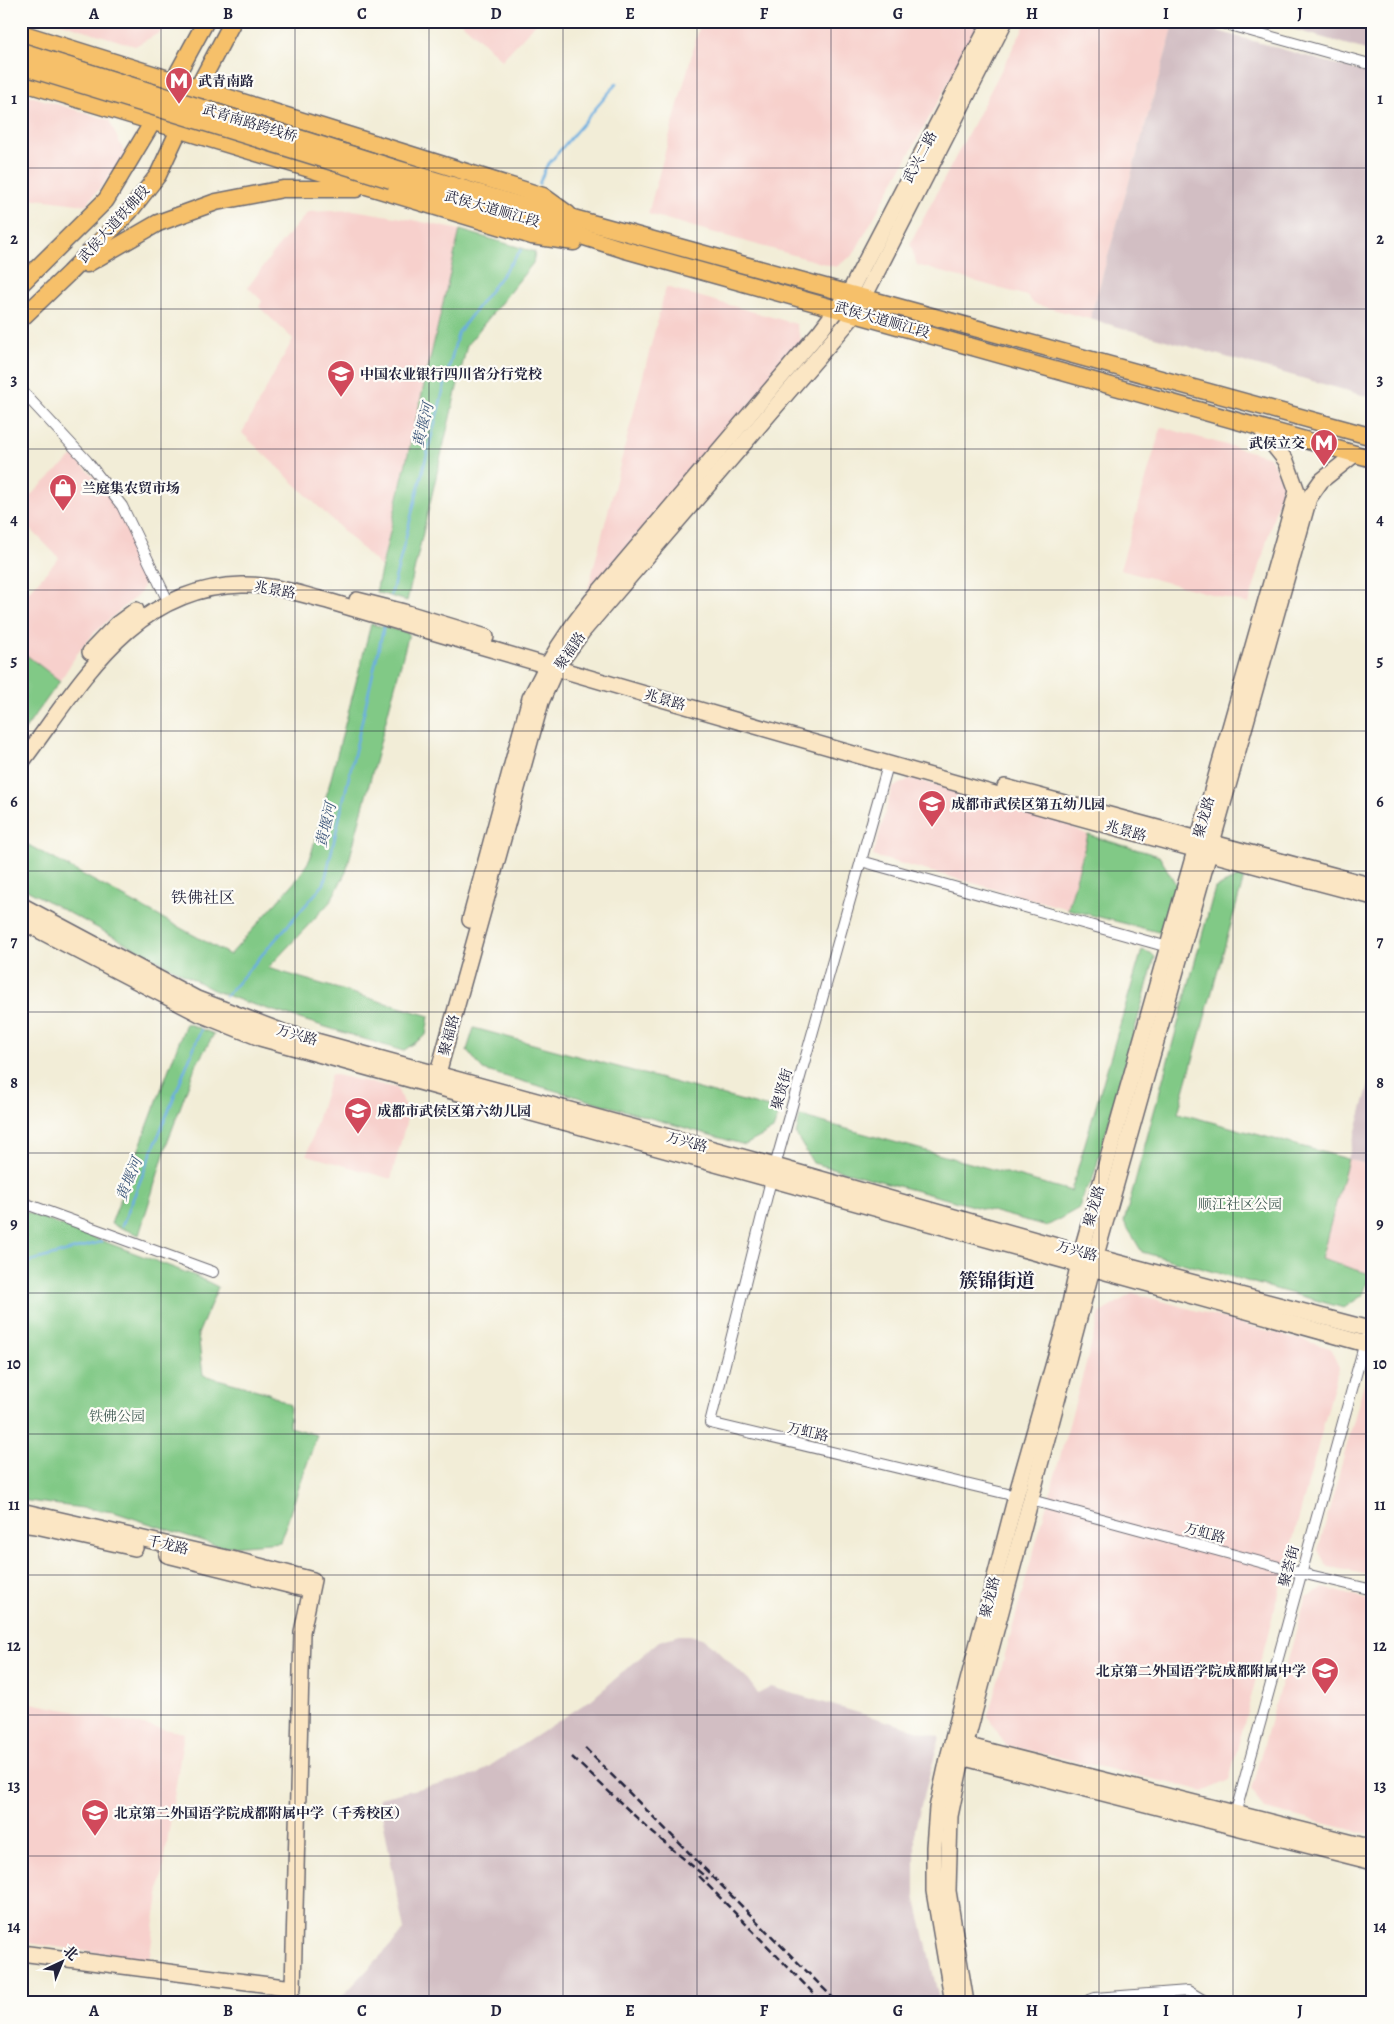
<svg xmlns="http://www.w3.org/2000/svg" width="1394" height="2024" viewBox="0 0 1394 2024" font-family="Alegreya,'Noto Serif SC',serif">
  <style>
    .built { fill: #f7d0cc }
    .industrial { fill: #d2bec3 }
    .green { fill: #81c986; stroke: #527660 }
    .lines { fill: none; stroke-linecap: round; stroke-linejoin: round }
    .stream { stroke: #6cafe1; stroke-width: 2.5 }
    .street-casing { stroke: #6b6972; stroke-width: 12 }
    .secondary-casing { stroke: #6b6972; stroke-width: 18 }
    .primary-casing { stroke: #6b6972; stroke-width: 19 }
    .street { stroke: #fff; stroke-width: 10 }
    .secondary { stroke: #fbe6c4; stroke-width: 15 }
    .primary { stroke: #f6c06b; stroke-width: 16 }
    .rail { stroke: #22223b; stroke-width: 2.5; stroke-dasharray: 8 4; stroke-linecap: butt }
    .primary-bridge-casing { stroke: #6b6972; stroke-width: 19; stroke-linecap: butt }
    .primary-bridge { stroke: #f6c06b; stroke-width: 16 }
    .grid { fill: none; stroke: #22223b; stroke-width: 1; stroke-opacity: 0.55 }
    .labels { text-anchor: middle; dominant-baseline: central; stroke-width: 4.5; stroke-linejoin: round; paint-order: stroke }
    .poi-label { font-size: 14px; font-weight: bold; fill: #22223b; stroke: #fdfcf7; text-anchor: start }
    .street-label { font-size: 14px; fill: #22223b; stroke: #fdfcf7 }
    .park-label { font-size: 14px; fill: #435c55; stroke: #fdfcf7 }
    .water-label { font-size: 15px; font-style: italic; fill: #405a7d; stroke: #fdfcf7 }
    .quarter-label { font-size: 16px; fill: #22223b; stroke: #fdfcf7 }
    .district-label { font-size: 19px; font-weight: bold; fill: #22223b; stroke: #fdfcf7 }
    .neatline { fill: none; stroke: #22223b; stroke-width: 2 }
    .grid-label { font-size: 16px; text-anchor: middle; font-weight: bold; fill: #22223b }
  </style>
  <rect width="100%" height="100%" fill="#fdfcf7"/>
  <filter id="ink" filterUnits="userSpaceOnUse"><feTurbulence type="fractalNoise" baseFrequency=".02" numOctaves="2"/><feDisplacementMap in="SourceGraphic" scale="10" xChannelSelector="R" yChannelSelector="G"/><feConvolveMatrix kernelMatrix="1 2 1 2 8 2 1 2 1" color-interpolation-filters="sRGB"/></filter>
  <filter id="wash" filterUnits="userSpaceOnUse"><feTurbulence type="fractalNoise" baseFrequency=".0096" numOctaves="4" result="noise"/><feDisplacementMap in="SourceGraphic" scale="20" xChannelSelector="R" yChannelSelector="G"/><feGaussianBlur stdDeviation="1.12" result="paint"/><feColorMatrix in="noise" values="0 0 0 0 0 0 0 0 0 0 0 0 0 0 0 0 0 1.4 0 .05"/><feComposite in="paint" operator="in"/></filter>
  <g filter="url(#wash)">
    <rect width="100%" height="100%" fill="#f2edd7"/>
    <g class="built">
      <polygon points="55,21 175,21 172,26 135,46"/>
      <polygon points="460,21 538,21 502,60"/>
      <polygon points="701,21 983,21 853,255 836,267 648,214"/>
      <polygon points="1027,21 1175,21 1090,319 1034,304 1027,296 917,265 910,244"/>
      <polygon points="21,93 109,120 126,156 86,205 21,197"/>
      <polygon points="353,210 408,219 460,230 381,567 242,433 293,339 259,307 262,301 248,287 276,249 308,212"/>
      <polygon points="666,287 796,324 802,343 587,593"/>
      <polygon points="1161,427 1270,457 1283,484 1249,604 1120,570"/>
      <polygon points="73,456 97,480 114,503 147,572 141,592 95,632 77,654 60,681 21,653 21,600 59,558 21,519 21,504"/>
      <polygon points="911,778 1062,822 1088,835 1068,909 873,856 892,788"/>
      <polygon points="331,1074 397,1088 408,1115 391,1179 307,1155"/>
      <polygon points="1348,1159 1373,1166 1373,1263 1370,1274 1321,1260"/>
      <polygon points="1133,1293 1330,1348 1339,1367 1229,1780 1205,1791 1005,1745 988,1716 1100,1313"/>
      <polygon points="1373,1372 1373,1576 1327,1566 1318,1550 1366,1376"/>
      <polygon points="1323,1588 1373,1601 1373,1835 1265,1809 1251,1789 1306,1597"/>
      <polygon points="21,1701 184,1733 149,1960 21,1942"/>
    </g>
    <g class="industrial">
      <polygon points="1175,21 1183,21 1373,75 1373,398 1090,319"/>
      <polygon points="1264,21 1373,21 1373,52"/>
      <polygon points="1373,1070 1373,1166 1348,1159"/>
      <polygon points="679,1635 690,1635 702,1638 714,1647 750,1682 758,1694 771,1687 940,1737 915,1828 915,1896 940,2003 336,2003 404,1931 379,1798 476,1775 592,1699 659,1641"/>
    </g>
    <g class="green">
      <polygon points="460,230 535,252 533,263 467,345 407,601 376,592"/>
      <polygon points="371,624 409,633 346,872 330,902 268,968 429,1016 426,1035 403,1051 245,1002 213,990 21,887 21,841 230,955 299,877 310,859"/>
      <polygon points="21,651 60,681 21,735"/>
      <polygon points="1088,835 1159,856 1177,886 1162,933 1068,909"/>
      <polygon points="1245,874 1178,1113 1348,1159 1321,1259 1370,1274 1363,1295 1344,1308 1142,1252 1124,1222 1215,888"/>
      <polygon points="1142,950 1151,953 1155,957 1092,1182 1084,1191 1079,1208 1047,1226 813,1163 796,1135 800,1116 1071,1191"/>
      <polygon points="186,1023 214,1034 195,1067 168,1141 139,1235 111,1224"/>
      <polygon points="474,1028 780,1111 773,1130 745,1145 483,1070 467,1050"/>
      <polygon points="21,1210 198,1277 218,1287 198,1334 203,1375 268,1393 290,1405 289,1427 317,1435 280,1542 221,1547 114,1512 21,1500"/>
    </g>
    <g class="lines">
      <g class="stream">
        <polyline points="539,184 546,167 617,83"/>
        <polyline points="391,595 458,333 521,250"/>
        <polyline points="226,996 324,884 384,626"/>
        <polyline points="122,1226 201,1030"/>
        <polyline points="21,1264 101,1242"/>
      </g>
    </g>
  </g>
  <g filter="url(#ink)">
    <g class="lines">
      <defs>
        <g id="street">
          <polyline points="1215,21 1373,65"/>
          <polyline points="21,390 87,461 122,506 165,595"/>
          <polyline points="888,765 771,1180 710,1423 1016,1496"/>
          <polyline points="861,861 1168,947"/>
          <polyline points="21,1202 213,1272"/>
          <polyline points="1031,1500 1301,1573 1373,1590"/>
          <polyline points="1234,1818 1373,1313"/>
          <polyline points="1082,2003 1095,1998 1188,1991 1208,2003"/>
        </g>
        <g id="secondary">
          <polyline points="357,600 404,612 486,637"/>
          <polyline points="90,652 117,624 136,610"/>
          <path d="M 21,763 C 80,685 131,587 242,585 C 271,584 300,594 328,601 C 675,704 1023,805 1373,897"/>
          <polyline points="1005,787 1373,886"/>
          <polyline points="21,905 197,999 283,1032 775,1166 1081,1253 1373,1330"/>
          <path d="M 470,920 L 530,698 C 547,663 567,631 592,600 L 821,330 L 849,293 L 991,21"/>
          <polyline points="21,921 200,1014 260,1038 1373,1346"/>
          <polyline points="435,1084 541,702 556,668 583,631 856,313 1005,21"/>
          <polyline points="21,1511 240,1561 313,1580 302,1632 293,1988 21,1953"/>
          <polyline points="21,1524 36,1526 135,1548"/>
          <polyline points="167,1555 300,1588"/>
          <polyline points="957,1743 1373,1848"/>
          <polyline points="953,1755 1373,1862"/>
          <polyline points="953,2003 934,1891 934,1847 937,1808 949,1754 1016,1496 1067,1317 1081,1253 1297,491 1286,461 1259,427"/>
          <polyline points="966,2003 948,1891 950,1816 962,1758 1092,1269 1309,498 1321,481 1355,454"/>
        </g>
        <g id="primary">
          <polyline points="21,33 543,196 568,214"/>
          <polyline points="21,82 532,236 574,242"/>
          <polyline points="169,89 206,21"/>
          <polyline points="193,97 233,21"/>
          <polyline points="394,168 537,210 573,218 1373,437"/>
          <polyline points="391,180 537,222 622,249 1373,459"/>
          <polyline points="87,264 158,223 216,202 283,189 356,189"/>
          <polyline points="21,284 106,200 158,113"/>
          <polyline points="21,319 69,273 130,211 158,175 184,119"/>
        </g>
      </defs>
      <use href="#street" class="street-casing"/>
      <use href="#secondary" class="secondary-casing"/>
      <use href="#primary" class="primary-casing"/>
      <use href="#street" class="street"/>
      <use href="#secondary" class="secondary"/>
      <use href="#primary" class="primary"/>
      <g class="rail">
        <polyline points="585,1748 838,2003"/>
        <polyline points="572,1757 653,1833 708,1879"/>
        <polyline points="699,1876 823,2003"/>
      </g>
      <defs>
        <g id="primary-bridge">
          <polyline points="21,51 394,168"/>
          <polyline points="21,66 391,180"/>
        </g>
      </defs>
      <use href="#primary-bridge" class="primary-bridge-casing"/>
      <use href="#primary-bridge" class="primary-bridge"/>
    </g>
  </g>
  <path class="grid" d="M 161,21 L 161,2003M 295,21 L 295,2003M 429,21 L 429,2003M 563,21 L 563,2003M 697,21 L 697,2003M 831,21 L 831,2003M 965,21 L 965,2003M 1099,21 L 1099,2003M 1233,21 L 1233,2003M 21,168 L 1373,168M 21,309 L 1373,309M 21,449 L 1373,449M 21,590 L 1373,590M 21,731 L 1373,731M 21,871 L 1373,871M 21,1012 L 1373,1012M 21,1153 L 1373,1153M 21,1293 L 1373,1293M 21,1434 L 1373,1434M 21,1575 L 1373,1575M 21,1715 L 1373,1715M 21,1856 L 1373,1856"/>
  <defs>
    <symbol id="metro-pin" viewBox="-11 -11 22 30"><path d="M0 17L-7.5 6A9.5 9.5 0 1 1 7.5 6Z" fill="#d1495b" stroke="#fdfcf7"/><path d="M-5.5 5V-5H-3L0 0L3-5H5.5V5H3V-.5L0 4L-3-.5V5Z" fill="#fff"/></symbol>
    <symbol id="school-pin" viewBox="-11 -11 22 30"><path d="M0 17L-7.5 6A9.5 9.5 0 1 1 7.5 6Z" fill="#d1495b" stroke="#fdfcf7"/><path d="M0-5L7-2L0 1L-7-2ZM-4 1L0 2.5L4 1V4Q0 6-4 4Z" fill="#fff"/></symbol>
    <symbol id="shop-pin" viewBox="-11 -11 22 30"><path d="M0 17L-7.5 6A9.5 9.5 0 1 1 7.5 6Z" fill="#d1495b" stroke="#fdfcf7"/><path d="M-5-2.5h2.3a2.7 3.5 0 0 1 5.4 0H5L5.5 6h-11ZM-1.5-2.5h3a1.5 2.3 0 0 0-3 0Z" fill="#fff"/></symbol>
  </defs>
  <g fill-rule="evenodd">
    <use href="#metro-pin" x="163" y="65" width="32" height="43"/>
    <use href="#school-pin" x="325" y="358" width="32" height="43"/>
    <use href="#metro-pin" x="1308" y="427" width="32" height="43"/>
    <use href="#shop-pin" x="47" y="472" width="32" height="43"/>
    <use href="#school-pin" x="916" y="788" width="32" height="43"/>
    <use href="#school-pin" x="342" y="1095" width="32" height="43"/>
    <use href="#school-pin" x="1309" y="1655" width="32" height="43"/>
    <use href="#school-pin" x="79" y="1797" width="32" height="43"/>
  </g>
  <g class="labels">
    <g class="poi-label">
      <text x="198" y="81">武青南路</text>
      <text x="360" y="374">中国农业银行四川省分行党校</text>
      <text x="1305" y="443" text-anchor="end">武侯立交</text>
      <text x="82" y="488">兰庭集农贸市场</text>
      <text x="951" y="804">成都市武侯区第五幼儿园</text>
      <text x="377" y="1111">成都市武侯区第六幼儿园</text>
      <text x="1306" y="1671" text-anchor="end">北京第二外国语学院成都附属中学</text>
      <text x="114" y="1813">北京第二外国语学院成都附属中学（千秀校区）</text>
    </g>
    <g class="street-label">
      <text transform="translate(250 123) rotate(17)">武青南路跨线桥</text>
      <text transform="translate(920 157) rotate(-62)">武兴二路</text>
      <text transform="translate(492 209) rotate(16)">武侯大道顺江段</text>
      <text transform="translate(114 224) rotate(-48)">武侯大道铁佛段</text>
      <text transform="translate(882 320) rotate(16)">武侯大道顺江段</text>
      <text transform="translate(275 590) rotate(10)">兆景路</text>
      <text transform="translate(570 651) rotate(-55)">聚福路</text>
      <text transform="translate(665 700) rotate(16)">兆景路</text>
      <text transform="translate(1204 817) rotate(-74)">聚龙路</text>
      <text transform="translate(1126 831) rotate(16)">兆景路</text>
      <text transform="translate(297 1035) rotate(16)">万兴路</text>
      <text transform="translate(449 1035) rotate(-75)">聚福路</text>
      <text transform="translate(782 1089) rotate(-74)">聚贤街</text>
      <text transform="translate(687 1142) rotate(15)">万兴路</text>
      <text transform="translate(1094 1206) rotate(-74)">聚龙路</text>
      <text transform="translate(1077 1251) rotate(15)">万兴路</text>
      <text transform="translate(808 1432) rotate(13)">万虹路</text>
      <text transform="translate(1205 1533) rotate(15)">万虹路</text>
      <text transform="translate(168 1545) rotate(13)">千龙路</text>
      <text transform="translate(1289 1566) rotate(-75)">聚荟街</text>
      <text transform="translate(990 1597) rotate(-76)">聚龙路</text>
    </g>
    <g class="park-label">
      <text x="1240" y="1204">顺江社区公园</text>
      <text x="117" y="1416">铁佛公园</text>
    </g>
    <g class="water-label">
      <text transform="translate(423 425) rotate(-76)">黄堰河</text>
      <text transform="translate(326 825) rotate(-77)">黄堰河</text>
      <text transform="translate(129 1179) rotate(-68)">黄堰河</text>
    </g>
    <g class="quarter-label">
      <text x="203" y="898">铁佛社区</text>
    </g>
    <g class="district-label">
      <text x="997" y="1281">簇锦街道</text>
    </g>
  </g>
  <rect width="1394" height="2024" fill="none" stroke="#fdfcf7" stroke-width="55"/>
  <g transform="translate(62 1962) rotate(44)" stroke="#fdfcf7" stroke-width="4" paint-order="stroke">
  <path d="M0-4L9 19L0 12L-9 19Z" fill="#22223b"/>
  <text y="-8" font-size="14" font-weight="bold" text-anchor="middle" fill="#22223b">北</text>
  </g>
  <rect x="28" y="28" width="1338" height="1968" class="neatline"/>
  <g class="grid-label">
    <text x="94" y="19">A</text>
    <text x="228" y="19">B</text>
    <text x="362" y="19">C</text>
    <text x="496" y="19">D</text>
    <text x="630" y="19">E</text>
    <text x="764" y="19">F</text>
    <text x="898" y="19">G</text>
    <text x="1032" y="19">H</text>
    <text x="1166" y="19">I</text>
    <text x="1300" y="19">J</text>
    <text x="14" y="104">1</text>
    <text x="1380" y="104">1</text>
    <text x="14" y="244">2</text>
    <text x="1380" y="244">2</text>
    <text x="14" y="385">3</text>
    <text x="1380" y="385">3</text>
    <text x="14" y="525">4</text>
    <text x="1380" y="525">4</text>
    <text x="14" y="666">5</text>
    <text x="1380" y="666">5</text>
    <text x="14" y="807">6</text>
    <text x="1380" y="807">6</text>
    <text x="14" y="947">7</text>
    <text x="1380" y="947">7</text>
    <text x="14" y="1088">8</text>
    <text x="1380" y="1088">8</text>
    <text x="14" y="1229">9</text>
    <text x="1380" y="1229">9</text>
    <text x="14" y="1369">10</text>
    <text x="1380" y="1369">10</text>
    <text x="14" y="1510">11</text>
    <text x="1380" y="1510">11</text>
    <text x="14" y="1651">12</text>
    <text x="1380" y="1651">12</text>
    <text x="14" y="1791">13</text>
    <text x="1380" y="1791">13</text>
    <text x="14" y="1932">14</text>
    <text x="1380" y="1932">14</text>
    <text x="94" y="2016">A</text>
    <text x="228" y="2016">B</text>
    <text x="362" y="2016">C</text>
    <text x="496" y="2016">D</text>
    <text x="630" y="2016">E</text>
    <text x="764" y="2016">F</text>
    <text x="898" y="2016">G</text>
    <text x="1032" y="2016">H</text>
    <text x="1166" y="2016">I</text>
    <text x="1300" y="2016">J</text>
  </g>
</svg>
